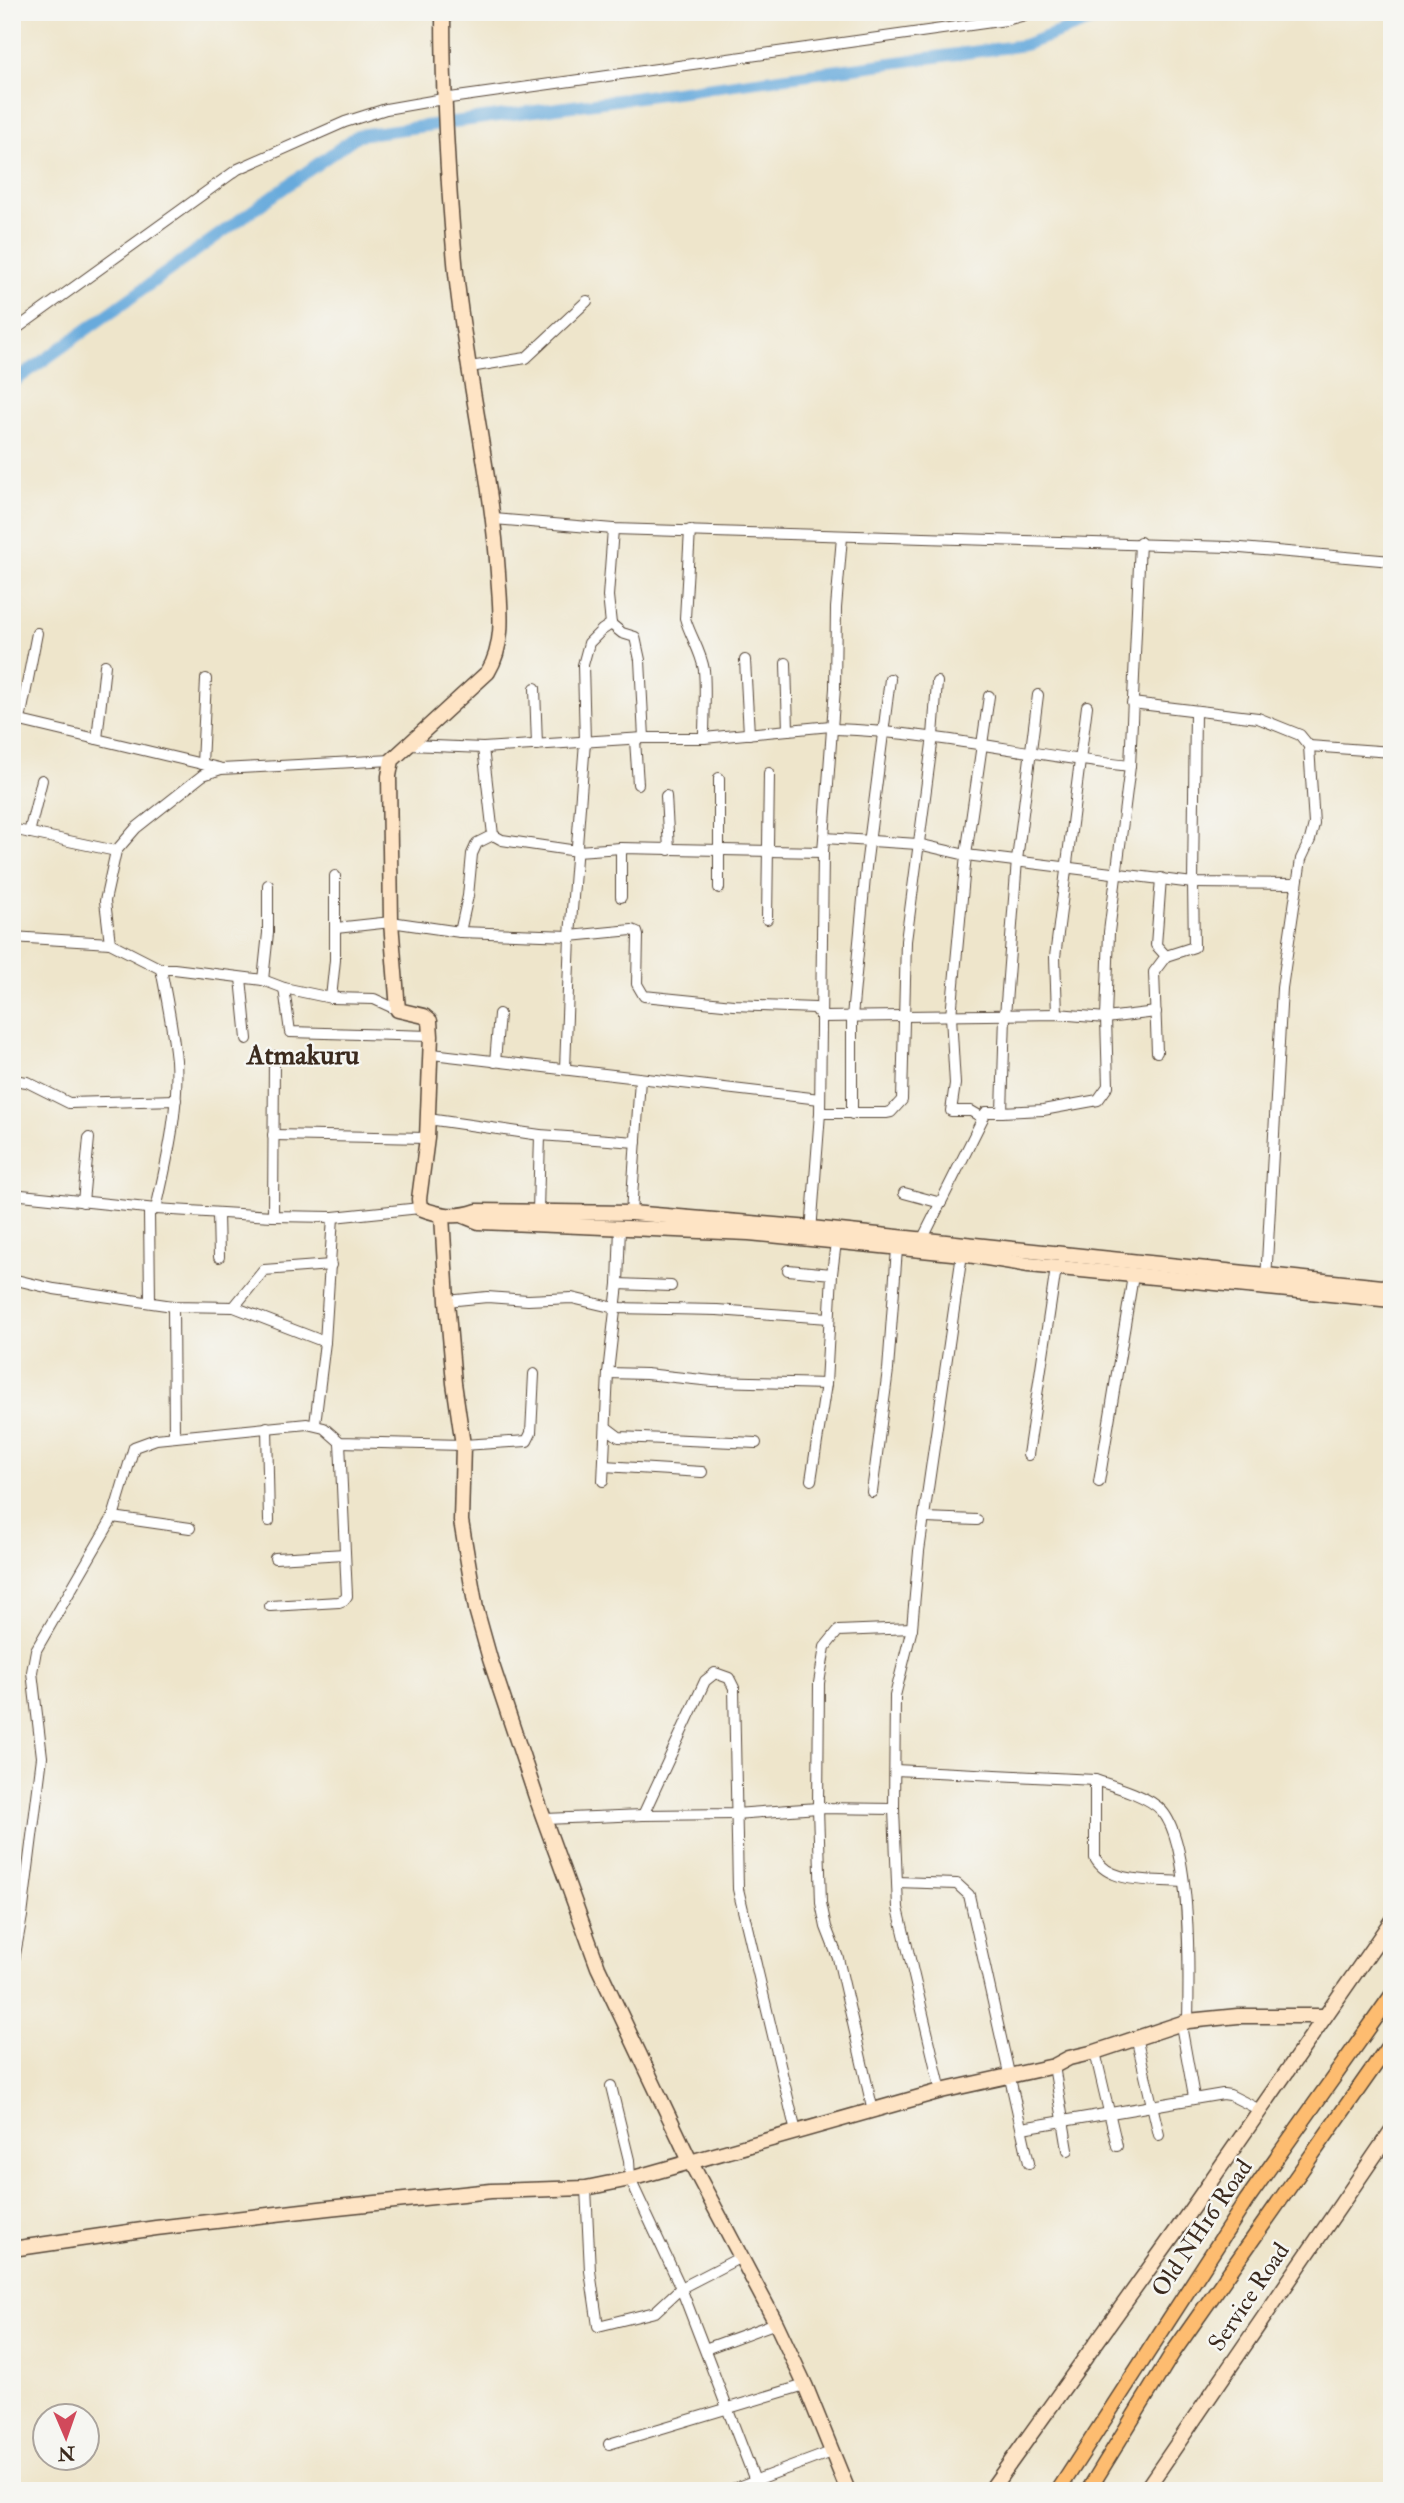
<svg xmlns="http://www.w3.org/2000/svg" width="1404" height="2503" viewBox="0 0 1404 2503" font-family="'IM FELL Double Pica',serif">
  <style>
    .lines { fill: none; stroke-linecap: round; stroke-linejoin: round }
    .canal { stroke: #68aadc; stroke-width: 12 }
    .street-casing { stroke: #564638; stroke-width: 12 }
    .secondary-casing { stroke: #564638; stroke-width: 17 }
    .primary-casing { stroke: #564638; stroke-width: 17 }
    .street { stroke: #fff; stroke-width: 10 }
    .secondary { stroke: #fee4c5; stroke-width: 14 }
    .primary { stroke: #fdbc6f; stroke-width: 14 }
    .labels { text-anchor: middle; dominant-baseline: central; stroke-width: 5; stroke-linejoin: round; paint-order: stroke }
    .street-label { font-size: 24px; fill: #3b2a1e; stroke: #f6f6f2 }
    .quarter-label { font-size: 28px; font-weight: bold; fill: #3b2a1e; stroke: #f6f6f2 }
  </style>
  <rect width="100%" height="100%" fill="#f6f6f2"/>
  <filter id="ink" filterUnits="userSpaceOnUse"><feTurbulence type="fractalNoise" baseFrequency=".0143" numOctaves="2"/><feDisplacementMap in="SourceGraphic" scale="14" xChannelSelector="R" yChannelSelector="G"/><feConvolveMatrix kernelMatrix="1 2 1 2 8 2 1 2 1" color-interpolation-filters="sRGB"/></filter>
  <filter id="wash" filterUnits="userSpaceOnUse"><feTurbulence type="fractalNoise" baseFrequency=".00686" numOctaves="4" result="noise"/><feDisplacementMap in="SourceGraphic" scale="28" xChannelSelector="R" yChannelSelector="G"/><feGaussianBlur stdDeviation="1.57" result="paint"/><feColorMatrix in="noise" values="0 0 0 0 0 0 0 0 0 0 0 0 0 0 0 0 0 1.4 0 .05"/><feComposite in="paint" operator="in"/></filter>
  <g filter="url(#wash)">
    <rect width="100%" height="100%" fill="#eee5cb"/>
    <g class="lines">
      <polyline class="canal" points="12,383 358,135 1024,45 1114,12"/>
    </g>
  </g>
  <g filter="url(#ink)">
    <g class="lines">
      <defs>
        <g id="street">
          <polyline points="12,332 238,169 345,122 386,109 443,99 1006,20 1036,12"/>
          <polyline points="470,367 526,358 587,301"/>
          <polyline points="494,519 613,529 1229,547 1392,561"/>
          <polyline points="613,529 608,596 611,624 622,633 635,637 640,660 644,738"/>
          <path d="M 690,530 L 685,618 C 690,636 701,651 704,670 C 706,692 704,716 704,738"/>
          <polyline points="745,660 749,734"/>
          <polyline points="786,663 788,730"/>
          <polyline points="535,688 537,745"/>
          <polyline points="1132,703 1258,718 1300,735 1309,746 1314,824 1310,840 1301,859 1282,988 1266,1281"/>
          <polyline points="12,719 219,768"/>
          <polyline points="20,720 37,633"/>
          <polyline points="97,739 105,665"/>
          <polyline points="635,740 638,784"/>
          <path d="M 409,745 L 483,748 L 644,738 L 704,738 L 831,726 L 836,729 C 935,732 1032,756 1130,766"/>
          <polyline points="1309,746 1392,752"/>
          <polyline points="483,748 493,835 502,840 577,851 621,848 823,852"/>
          <polyline points="202,764 206,679"/>
          <polyline points="666,796 669,850"/>
          <polyline points="12,829 116,851"/>
          <polyline points="29,833 42,780"/>
          <polyline points="825,838 918,844 966,855 1193,883 1297,884"/>
          <polyline points="719,888 719,778"/>
          <polyline points="621,897 621,848"/>
          <polyline points="767,919 769,773"/>
          <polyline points="336,928 391,922 460,932 570,936 632,930 637,932 638,936 637,984 644,996 733,1005 815,1008 822,1017 1057,1014 1106,1018 1156,1012"/>
          <polyline points="460,932 468,896 472,854 477,843 493,835"/>
          <polyline points="12,937 110,943 161,969 174,969 263,980 284,988 331,998 374,999 398,1010"/>
          <polyline points="110,943 105,901 116,851 136,828 203,775 221,769 392,760"/>
          <polyline points="1166,956 1194,947 1193,883 1195,711"/>
          <polyline points="241,978 247,1039"/>
          <polyline points="263,980 268,933 268,885"/>
          <polyline points="284,988 290,1032 431,1036"/>
          <polyline points="331,998 335,960 335,876"/>
          <polyline points="1057,1014 1055,957 1087,706"/>
          <polyline points="1157,1052 1154,972 1166,956 1156,945 1161,878"/>
          <polyline points="432,1054 820,1099"/>
          <polyline points="495,1062 499,1014"/>
          <polyline points="565,1069 570,936 585,742 583,665 589,643 602,630 611,624"/>
          <polyline points="12,1080 27,1082 69,1103 176,1100"/>
          <polyline points="1002,1112 1043,1110 1098,1100 1108,1086 1106,1018 1109,932 1130,766 1140,542"/>
          <polyline points="820,1113 886,1113 891,1112 902,1100 906,941 933,736 937,682"/>
          <polyline points="852,1114 852,1017 866,867 890,679"/>
          <polyline points="983,1118 971,1111 951,1111 955,1084 951,1016 966,855 989,696"/>
          <polyline points="428,1119 540,1135 636,1142"/>
          <polyline points="273,1135 427,1138"/>
          <polyline points="904,1193 941,1203"/>
          <polyline points="12,1194 156,1209 273,1216 333,1217 420,1208"/>
          <polyline points="83,1202 89,1138"/>
          <polyline points="538,1211 540,1135"/>
          <polyline points="631,1213 640,1079"/>
          <polyline points="218,1214 219,1257"/>
          <polyline points="273,1216 274,1056"/>
          <polyline points="811,1232 820,1113 823,852 835,688 836,608 842,537"/>
          <polyline points="922,1240 986,1112 1002,1112 1005,1016 1017,860 1038,695"/>
          <polyline points="788,1270 832,1274"/>
          <polyline points="12,1279 54,1289 173,1306 234,1307 325,1342"/>
          <polyline points="618,1284 671,1286"/>
          <path d="M 150,1301 L 149,1212 L 156,1209 C 167,1160 179,1111 176,1060 C 173,1030 167,999 161,969"/>
          <polyline points="447,1301 487,1297 528,1300 572,1298 615,1308 717,1310 829,1318"/>
          <polyline points="173,1306 174,1437"/>
          <polyline points="234,1307 264,1270 331,1265"/>
          <polyline points="608,1373 646,1374 712,1381 826,1384"/>
          <polyline points="315,1424 325,1342 333,1217"/>
          <polyline points="267,1427 269,1521"/>
          <polyline points="607,1428 619,1437 756,1443"/>
          <polyline points="1028,1455 1056,1268"/>
          <polyline points="604,1466 702,1472"/>
          <polyline points="811,1480 826,1384 832,1274 836,1242"/>
          <polyline points="603,1481 608,1373 618,1284 620,1227"/>
          <polyline points="1099,1482 1133,1276"/>
          <polyline points="872,1492 888,1370 897,1249"/>
          <polyline points="113,1517 190,1528"/>
          <polyline points="925,1518 977,1520"/>
          <polyline points="275,1558 345,1554"/>
          <polyline points="270,1606 339,1602 344,1600 347,1596 340,1442"/>
          <path d="M 895,1770 L 1095,1780 C 1114,1786 1149,1796 1162,1811 C 1192,1845 1189,1975 1188,2021"/>
          <path d="M 1095,1780 L 1095,1858 C 1110,1885 1155,1879 1183,1882"/>
          <polyline points="643,1815 705,1681 715,1673 729,1678 734,1688 738,1889 796,2132"/>
          <polyline points="545,1819 643,1815 735,1814 818,1808 894,1809"/>
          <polyline points="897,1882 957,1884 969,1895 1029,2163"/>
          <polyline points="12,1971 22,1916 42,1757 32,1672 36,1650 113,1517 134,1447 156,1439 307,1424 324,1428 340,1442 463,1445 527,1441 531,1433 534,1374"/>
          <polyline points="1181,2025 1194,2097"/>
          <polyline points="1136,2037 1159,2135"/>
          <polyline points="1095,2052 1117,2146"/>
          <polyline points="1054,2066 1068,2150"/>
          <polyline points="611,2086 629,2160 630,2179 681,2288 759,2491"/>
          <polyline points="941,2091 898,1908 894,1809 895,1696 912,1628 919,1551 962,1254"/>
          <polyline points="873,2111 838,1958 826,1927 821,1903 818,1808 819,1683 825,1647 838,1631 912,1628"/>
          <polyline points="1022,2128 1223,2094 1230,2095 1260,2110"/>
          <polyline points="586,2188 590,2271 598,2326 655,2312 681,2288 741,2257"/>
          <polyline points="705,2349 776,2323"/>
          <polyline points="609,2444 805,2385"/>
          <polyline points="727,2491 831,2452"/>
        </g>
        <g id="secondary">
          <path d="M 443,12 C 443,99 448,186 456,273 C 466,373 491,471 498,573 C 500,607 506,642 488,672 L 392,760 L 389,776 L 391,922 L 398,1010 L 424,1016 L 430,1021 L 431,1036 L 427,1138 L 419,1199 L 420,1208 C 440,1216 457,1218 477,1211 L 631,1213 L 811,1228 L 1392,1288"/>
          <polyline points="442,1215 447,1301 454,1383 463,1445 461,1521 476,1609 490,1659 536,1797 598,1967 690,2161 776,2323 805,2385 848,2491"/>
          <polyline points="464,1216 479,1222 749,1233 962,1254 1029,1265 1392,1300"/>
          <polyline points="12,2249 156,2228 328,2208 491,2191 586,2188 630,2179 941,2091 1054,2066 1069,2058 1095,2052 1188,2021 1238,2016 1325,2016"/>
          <polyline points="990,2491 1181,2224 1392,1920"/>
          <polyline points="1145,2491 1392,2130"/>
        </g>
        <g id="primary">
          <polyline points="1058,2491 1246,2201 1392,1995"/>
          <polyline points="1088,2491 1172,2354 1392,2041"/>
        </g>
      </defs>
      <use href="#street" class="street-casing"/>
      <use href="#secondary" class="secondary-casing"/>
      <use href="#primary" class="primary-casing"/>
      <use href="#street" class="street"/>
      <use href="#secondary" class="secondary"/>
      <use href="#primary" class="primary"/>
    </g>
  </g>
  <g class="labels">
    <g class="street-label">
      <text transform="translate(1202 2228) rotate(-56)">Old NH16 Road</text>
      <text transform="translate(1249 2297) rotate(-56)">Service Road</text>
    </g>
    <g class="quarter-label">
      <text x="303" y="1055">Atmakuru</text>
    </g>
  </g>
  <rect width="1404" height="2503" fill="none" stroke="#f6f6f2" stroke-width="42"/>
  <g transform="translate(66 2437) rotate(178)"><circle r="33" fill="#f6f6f2" stroke="#aba49d" stroke-width="2"/>
  <path d="M0-5L12 26L0 18L-12 26Z" fill="#d1495b"/>
  <text y="-10" font-size="19" font-weight="bold" text-anchor="middle" fill="#3b2a1e">N</text>
  </g>
</svg>
